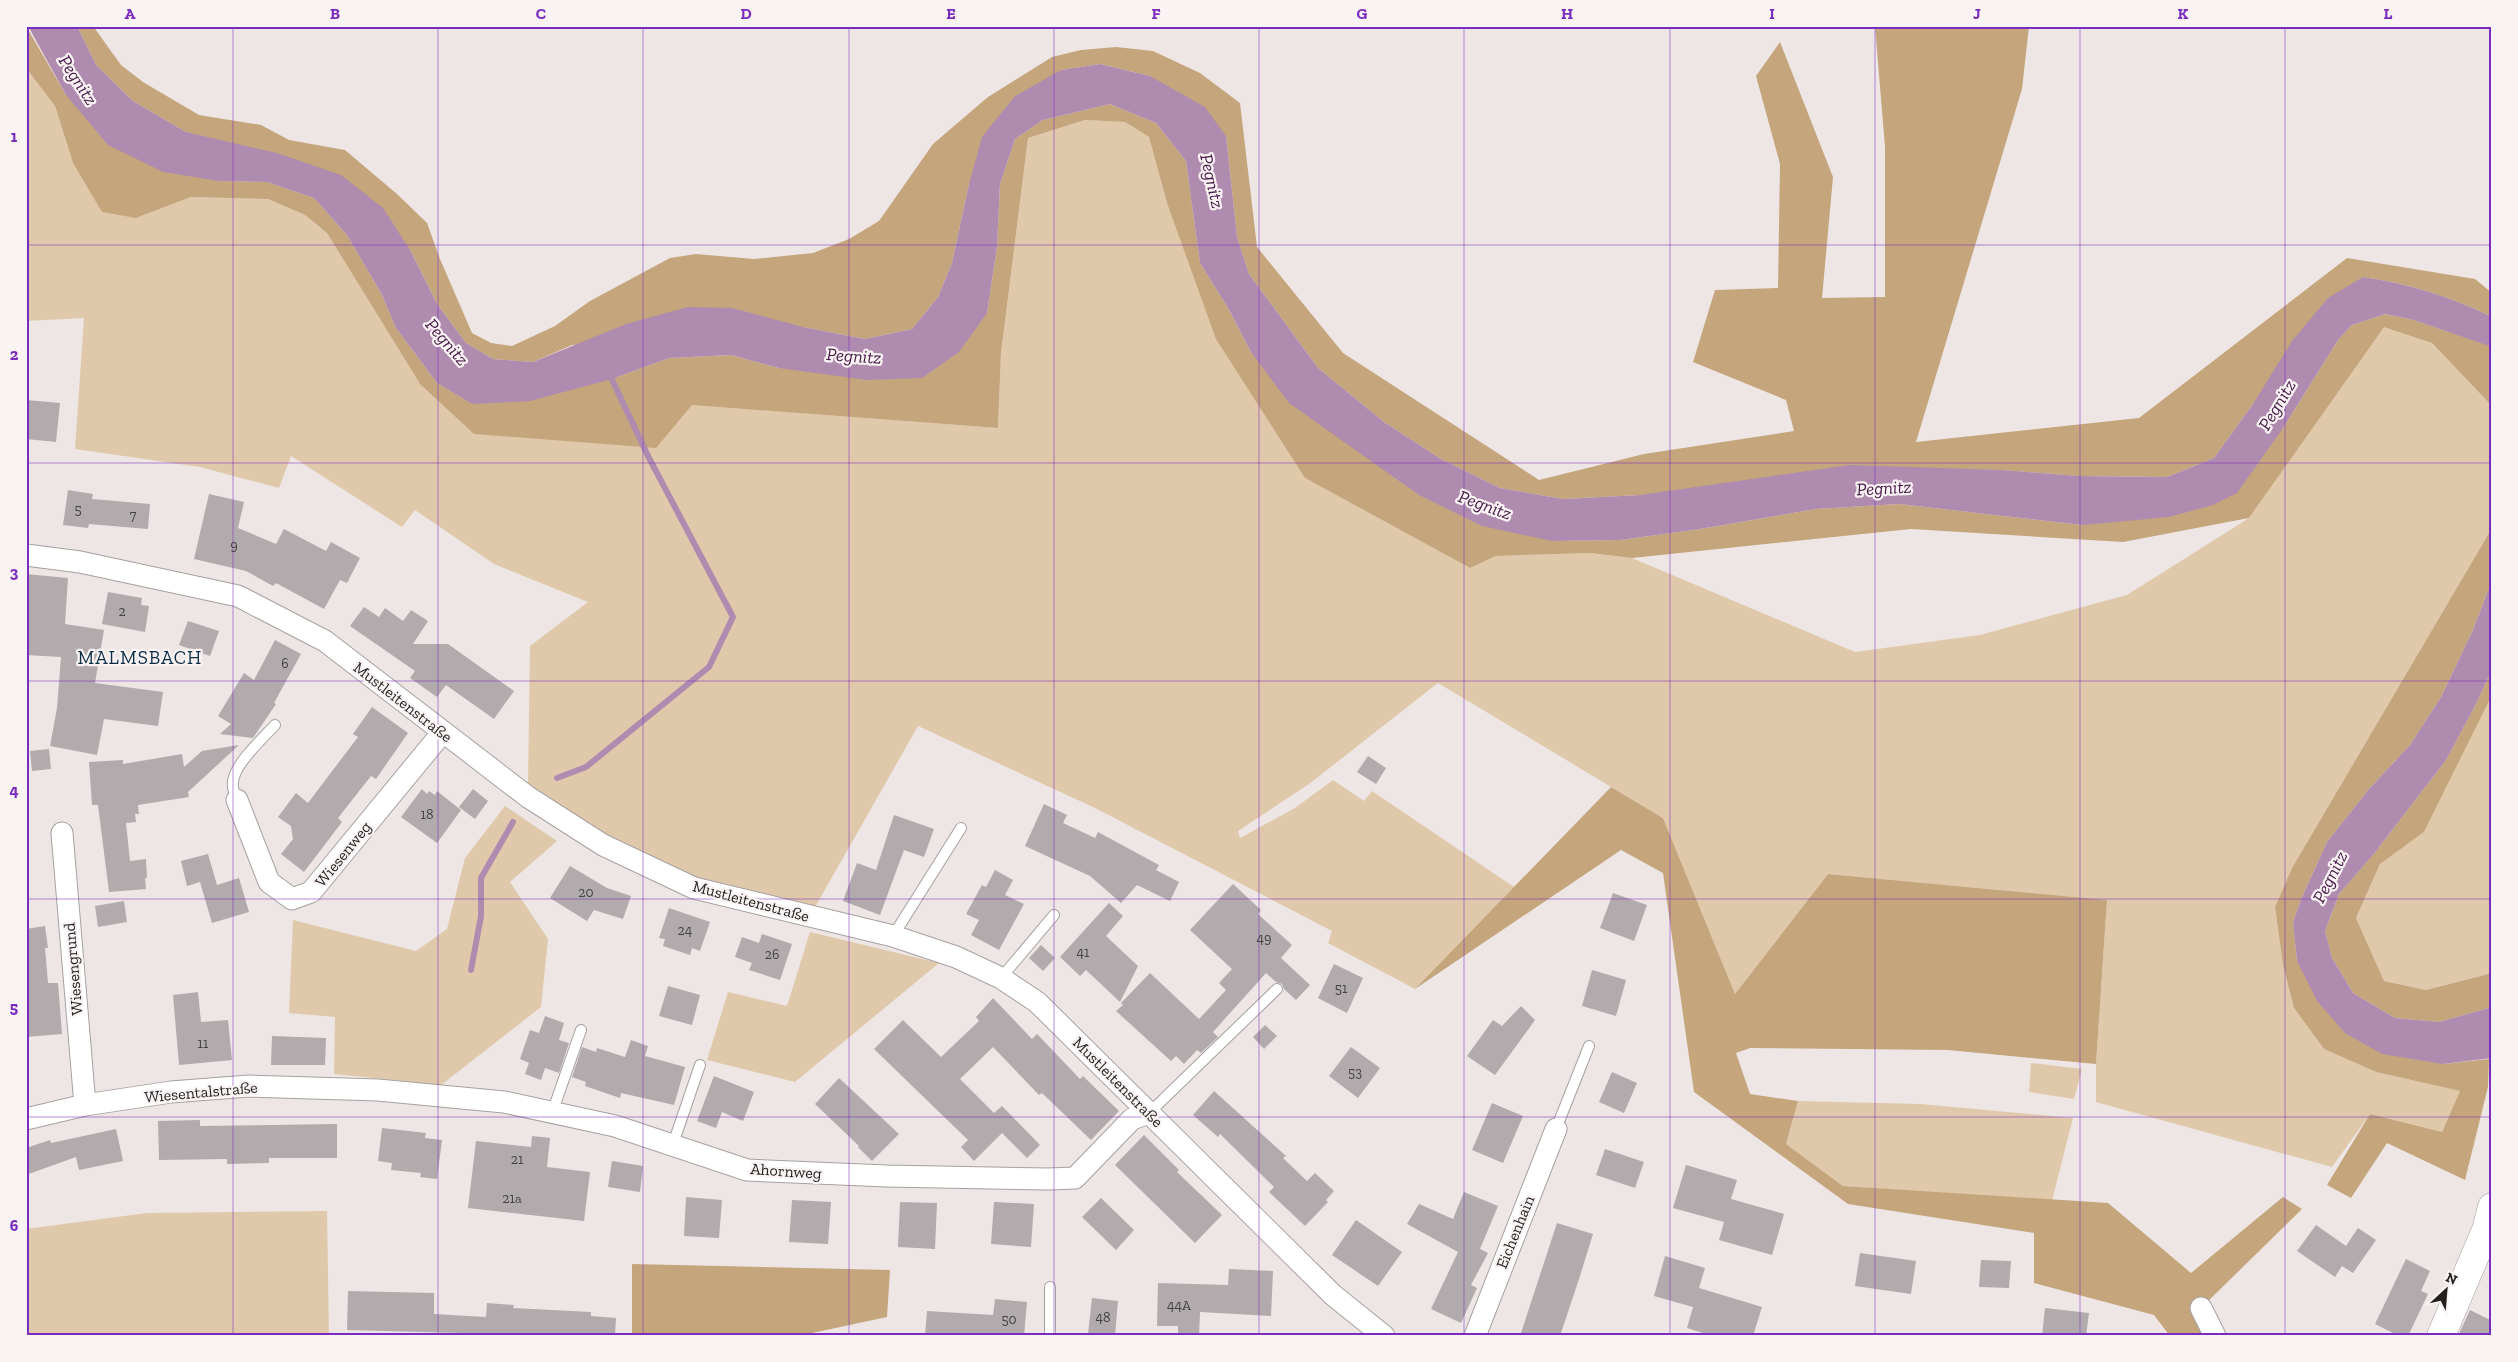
<svg xmlns="http://www.w3.org/2000/svg" width="2518" height="1362" viewBox="0 0 2518 1362" font-family="'Zilla Slab',serif">
  <style>
    .green { fill: #e0c9aa }
    .forest { fill: #c5a57c }
    .water { fill: #af8baf }
    .lines { fill: none; stroke-linecap: round; stroke-linejoin: round }
    .stream { stroke: #af8baf; stroke-width: 6 }
    .building { fill: #b1abad }
    .lane-casing { stroke: #a7a0a0; stroke-width: 12 }
    .street-casing { stroke: #a7a0a0; stroke-width: 23 }
    .secondary-casing { stroke: #a7a0a0; stroke-width: 29 }
    .lane { stroke: #fff; stroke-width: 10 }
    .street { stroke: #fff; stroke-width: 21 }
    .secondary { stroke: #fff; stroke-width: 28 }
    .grid { fill: none; stroke: #7b2cbf; stroke-width: 1; stroke-opacity: 0.55 }
    .labels { text-anchor: middle; dominant-baseline: central; stroke-width: 4.5; stroke-linejoin: round; paint-order: stroke }
    .number-label { font-size: 14px; fill: #464242 }
    .street-label { font-size: 16px; fill: #221f1f; stroke: #faf3f3 }
    .water-label { font-size: 18px; font-style: italic; fill: #451747; stroke: #faf3f3 }
    .quarter-label { font-size: 19px; letter-spacing: 1px; fill: #0c2d46; stroke: #faf3f3 }
    .neatline { fill: none; stroke: #7b2cbf; stroke-width: 2 }
    .grid-label { font-size: 16px; text-anchor: middle; font-weight: bold; fill: #7b2cbf }
  </style>
  <rect width="100%" height="100%" fill="#ede6e5"/>
  <g class="green">
    <polygon points="26,68 55,106 73,163 136,218 191,197 268,199 305,215 327,233 420,384 998,428 1001,353 1028,138 1085,120 1125,122 1149,137 1167,203 1305,478 1470,568 1496,556 1590,553 1632,558 1855,652 1980,635 2127,595 2249,518 2384,326 2432,343 2492,406 2492,528 2292,868 2275,907 2283,965 2294,1008 2324,1049 2376,1072 2460,1091 2442,1132 2370,1114 2332,1167 2096,1102 2096,1064 2107,900 1828,874 1735,994 1663,818 1438,683 1309,784 1238,831 1240,838 1295,808 1333,780 1364,801 1372,791 1514,887 1415,989 1328,943 1332,931 1095,808 918,726 814,909 698,881 611,841 528,784 530,646 588,602 494,564 415,510 402,527 291,456 279,488 200,467 75,449 84,318 26,321"/>
    <polygon points="2492,695 2492,973 2426,990 2384,981 2356,918 2380,864 2424,832"/>
    <polygon points="505,806 557,841 510,882 548,939 541,1007 441,1085 334,1074 335,1017 289,1013 293,920 416,951 447,929 465,858"/>
    <polygon points="810,932 939,963 795,1082 707,1060 728,992 787,1006"/>
    <polygon points="2031,1063 2082,1069 2074,1099 2029,1092"/>
    <polygon points="1798,1101 1921,1104 2073,1118 2052,1201 1843,1186 1786,1144"/>
    <polygon points="327,1211 329,1336 26,1336 26,1229 147,1213"/>
  </g>
  <g class="forest">
    <polygon points="26,26 66,95 219,181 267,182 314,198 347,235 381,293 396,328 437,383 472,404 612,379 669,358 731,355 779,368 987,313 997,247 1000,184 1015,139 1043,120 1110,104 1156,123 1186,161 1200,263 1228,308 1251,352 1552,541 1621,540 1700,529 1816,509 1899,504 2083,525 2283,428 2338,340 2352,325 2385,314 2414,320 2491,346 2492,406 2432,343 2384,327 2249,518 2123,542 1911,529 1632,558 1590,553 1496,556 1470,568 1305,478 1216,339 1167,203 1149,137 1125,122 1085,120 1028,138 1001,353 998,428 692,405 656,448 474,434 420,384 327,233 305,215 268,199 191,197 136,218 102,212 73,163 55,106 26,68"/>
    <path d="M 77,26 L 93,26 L 121,65 L 143,82 L 199,115 L 261,125 L 289,140 L 345,150 L 397,194 L 427,223 L 440,259 L 472,333 L 491,343 L 512,346 L 555,326 L 590,301 L 670,258 L 696,254 L 754,259 L 813,253 L 849,239 L 879,221 L 933,144 L 988,97 L 1052,57 L 1081,50 L 1116,47 L 1153,51 L 1200,73 L 1240,103 L 1257,247 L 1343,353 L 1539,480 L 1644,454 L 1794,431 L 1786,400 L 1693,362 L 1715,290 L 1778,288 L 1780,164 L 1756,76 L 1780,42 L 1833,177 L 1822,298 L 1885,297 L 1885,147 L 1875,26 L 2029,26 L 2022,89 L 1916,442 L 2139,418 L 2347,258 L 2475,279 L 2492,293 L 2492,317 C 2450,296 2409,284 2363,277 L 2253,404 L 2214,458 L 2167,477 L 2078,476 L 2002,470 L 1935,469 L 1640,495 L 1563,499 L 1500,488 L 1441,459 L 1384,422 L 1318,368 L 1249,274 L 1237,237 L 1226,136 L 1150,76 L 1100,64 L 1061,70 L 969,184 L 952,263 L 938,297 L 912,329 L 865,339 L 803,327 L 572,345 L 533,362 L 493,359 L 466,343 L 437,304 L 410,250 L 227,143 L 186,132 L 133,101 L 96,65 Z"/>
    <polygon points="2492,528 2492,580 2473,630 2441,697 2410,745 2369,789 2327,842 2302,897 2293,922 2297,961 2443,1064 2489,1059 2488,1087 2465,1180 2387,1143 2351,1198 2327,1185 2370,1114 2442,1132 2460,1091 2376,1072 2324,1049 2294,1008 2283,965 2275,907 2292,868"/>
    <polygon points="2492,669 2492,695 2424,832 2380,864 2356,918 2384,981 2426,990 2492,973 2492,1007 2439,1022 2395,1018 2353,993 2332,958 2325,931 2339,894 2373,855 2446,760 2476,704"/>
    <polygon points="1611,787 1663,818 1735,994 1828,874 2107,900 2096,1064 1948,1050 1750,1048 1736,1053 1750,1094 1798,1101 1786,1144 1843,1186 2108,1203 2191,1273 2283,1197 2302,1209 2199,1310 2212,1336 2170,1336 2154,1315 2034,1283 2034,1233 1848,1204 1694,1092 1663,873 1621,850 1415,989"/>
    <polygon points="632,1264 890,1270 887,1317 798,1336 632,1336"/>
  </g>
  <g class="water">
    <path d="M 28,26 L 77,26 L 96,65 L 133,101 L 186,132 L 277,153 L 341,175 L 383,208 L 410,250 L 437,304 L 466,343 L 493,359 L 533,362 L 626,324 L 688,307 L 732,308 L 803,327 L 865,339 L 912,329 L 938,297 L 952,263 L 969,184 L 982,137 L 1014,97 L 1061,70 L 1100,64 L 1150,76 L 1205,107 L 1226,136 L 1237,237 L 1249,274 L 1318,368 L 1384,422 L 1441,459 L 1500,488 L 1563,499 L 1640,495 L 1850,465 L 2002,470 L 2078,476 L 2167,477 L 2214,458 L 2253,404 L 2292,341 L 2328,298 L 2363,277 C 2409,284 2450,296 2492,317 L 2492,347 L 2414,320 L 2385,314 L 2352,325 L 2338,340 L 2283,428 L 2237,493 L 2213,505 L 2169,517 L 2083,525 L 1899,504 L 1816,509 L 1700,529 L 1621,540 L 1552,541 L 1482,526 L 1419,495 L 1289,403 L 1251,352 L 1228,308 L 1200,263 L 1186,161 L 1156,123 L 1110,104 L 1043,120 L 1015,139 L 1000,184 L 997,247 L 987,313 L 959,352 L 922,378 L 867,380 L 779,368 L 731,355 L 669,358 L 612,379 L 530,401 L 472,404 L 437,383 L 396,328 L 381,293 L 347,235 L 314,198 L 267,182 L 219,181 L 163,172 L 108,145 L 66,95 Z"/>
    <polygon points="2492,580 2492,669 2476,704 2446,760 2373,855 2339,894 2325,931 2332,958 2353,993 2395,1018 2439,1022 2492,1007 2492,1058 2443,1064 2382,1054 2345,1033 2317,1001 2297,961 2293,922 2302,897 2327,842 2369,789 2410,745 2441,697 2473,630"/>
  </g>
  <g class="lines">
    <g class="stream">
      <polyline points="557,778 586,767 709,667 733,617 648,456 608,371"/>
      <polyline points="471,970 481,916 481,878 513,822"/>
    </g>
  </g>
  <g class="building">
    <polygon points="26,400 60,403 56,442 26,439"/>
    <polygon points="68,490 93,494 92,499 150,504 148,529 89,524 88,528 63,525"/>
    <polygon points="209,494 244,502 238,528 276,544 284,529 326,551 331,542 360,558 347,583 340,580 324,609 276,583 273,586 246,571 194,559"/>
    <polygon points="26,574 68,578 65,624 104,630 95,683 163,692 158,726 104,719 97,755 50,746 57,708 61,657 26,655"/>
    <polygon points="108,592 142,598 141,605 149,606 145,632 102,624"/>
    <polygon points="364,607 379,617 385,608 403,621 411,610 428,621 413,644 448,644 514,691 494,719 446,685 437,697 410,678 415,671 350,626"/>
    <polygon points="188,621 219,631 210,656 179,645"/>
    <polygon points="275,640 301,654 274,703 276,704 253,738 220,734 231,724 218,716 244,673 254,680"/>
    <polygon points="372,707 408,733 376,779 371,776 338,818 342,822 304,872 281,854 293,839 291,826 278,817 296,793 308,803 358,737 353,734"/>
    <polygon points="239,745 188,792 189,797 138,805 139,814 135,814 136,822 126,823 130,861 146,859 147,878 145,878 146,889 109,892 98,805 92,805 89,762 123,760 123,764 182,754 184,767 202,751"/>
    <polygon points="49,749 51,769 32,771 30,751"/>
    <polygon points="1368,756 1386,768 1376,784 1357,772"/>
    <polygon points="422,789 427,794 429,791 435,795 437,791 461,810 437,843 401,817"/>
    <polygon points="473,789 488,801 475,819 459,807"/>
    <polygon points="1044,804 1067,815 1063,823 1095,838 1098,832 1159,865 1156,870 1179,882 1170,901 1137,885 1121,903 1090,876 1025,846"/>
    <polygon points="894,815 934,829 924,857 904,850 880,915 843,901 857,863 876,870"/>
    <polygon points="208,854 217,885 239,878 249,912 212,923 200,882 187,886 181,861"/>
    <polygon points="570,866 607,888 631,896 623,919 594,910 587,921 550,898"/>
    <polygon points="995,870 1013,880 1005,895 1024,904 999,950 971,935 979,920 966,914 982,885 986,887"/>
    <polygon points="1233,884 1261,910 1258,914 1292,945 1281,958 1310,985 1296,1000 1284,989 1282,984 1276,982 1266,973 1213,1032 1218,1037 1201,1053 1197,1050 1184,1064 1176,1056 1171,1061 1116,1011 1123,1005 1121,1003 1150,973 1199,1019 1226,990 1219,983 1232,969 1190,930"/>
    <polygon points="1613,893 1647,905 1634,941 1600,928"/>
    <polygon points="124,901 127,922 98,927 95,906"/>
    <polygon points="1109,903 1123,916 1106,936 1138,966 1120,1002 1086,970 1080,976 1060,957"/>
    <polygon points="669,908 710,922 700,951 692,948 690,955 663,946 665,939 659,938"/>
    <polygon points="45,926 48,948 45,948 48,983 58,983 62,1034 26,1037 26,929"/>
    <polygon points="762,934 792,944 780,980 749,970 752,963 735,957 742,937 759,943"/>
    <polygon points="1041,945 1055,958 1043,971 1029,958"/>
    <polygon points="1334,964 1363,978 1347,1013 1318,998"/>
    <polygon points="1592,970 1626,980 1616,1016 1582,1006"/>
    <polygon points="668,986 700,995 692,1025 659,1016"/>
    <polygon points="198,992 201,1022 228,1020 232,1060 179,1065 173,995"/>
    <polygon points="993,998 1032,1039 1037,1034 1080,1079 1083,1076 1119,1111 1091,1140 1042,1093 1039,1095 993,1047 960,1079 994,1113 1002,1106 1040,1145 1027,1158 1002,1133 974,1161 961,1147 968,1140 874,1049 903,1020 941,1057 979,1021 976,1017"/>
    <polygon points="1521,1006 1535,1020 1495,1075 1467,1056 1493,1020 1502,1026"/>
    <polygon points="545,1016 564,1023 559,1040 569,1043 559,1073 545,1068 541,1080 525,1074 529,1063 520,1059 530,1030 539,1033"/>
    <polygon points="1265,1025 1277,1036 1264,1049 1253,1037"/>
    <polygon points="272,1036 326,1038 325,1065 271,1065"/>
    <polygon points="631,1040 648,1046 645,1056 685,1067 674,1105 621,1093 620,1098 585,1086 586,1082 572,1077 582,1047 596,1052 597,1048 625,1057"/>
    <polygon points="1351,1047 1380,1068 1358,1098 1329,1076"/>
    <polygon points="1612,1072 1637,1083 1624,1113 1599,1102"/>
    <polygon points="714,1076 754,1092 743,1121 722,1112 716,1128 697,1121"/>
    <polygon points="839,1078 899,1134 872,1161 858,1147 859,1146 815,1104"/>
    <polygon points="1214,1091 1286,1156 1283,1158 1307,1181 1315,1173 1334,1191 1326,1200 1328,1202 1305,1226 1269,1192 1274,1187 1220,1134 1218,1137 1193,1115"/>
    <polygon points="1492,1103 1523,1116 1503,1163 1472,1150"/>
    <polygon points="200,1120 200,1126 337,1124 337,1158 269,1158 269,1163 227,1164 227,1159 159,1160 158,1121"/>
    <polygon points="382,1128 426,1133 425,1138 442,1140 437,1179 420,1177 421,1173 391,1170 392,1163 378,1161"/>
    <polygon points="116,1129 123,1161 79,1170 76,1157 26,1175 26,1148 50,1140 51,1143"/>
    <polygon points="1144,1135 1179,1170 1177,1172 1222,1215 1195,1243 1115,1165"/>
    <polygon points="532,1136 550,1138 547,1167 590,1172 584,1221 468,1208 476,1141 531,1147"/>
    <polygon points="1605,1149 1644,1162 1635,1188 1596,1175"/>
    <polygon points="612,1161 643,1166 640,1192 608,1187"/>
    <polygon points="1686,1165 1737,1180 1731,1199 1784,1214 1772,1255 1719,1240 1724,1222 1673,1208"/>
    <polygon points="1464,1192 1498,1206 1480,1249 1488,1253 1471,1285 1477,1288 1461,1323 1431,1309 1458,1252 1407,1224 1419,1204 1453,1219"/>
    <polygon points="686,1197 722,1200 719,1238 684,1236"/>
    <polygon points="1101,1198 1134,1230 1116,1250 1082,1217"/>
    <polygon points="792,1200 831,1202 828,1244 789,1242"/>
    <polygon points="900,1202 937,1203 935,1249 898,1247"/>
    <polygon points="994,1202 1034,1204 1031,1247 991,1244"/>
    <polygon points="1356,1220 1402,1252 1378,1286 1332,1255"/>
    <polygon points="1557,1223 1593,1234 1579,1279 1560,1336 1520,1336"/>
    <polygon points="2316,1225 2346,1246 2358,1228 2376,1240 2353,1273 2342,1266 2335,1277 2297,1251"/>
    <polygon points="1860,1253 1916,1261 1911,1294 1855,1286"/>
    <polygon points="1665,1256 1705,1268 1699,1288 1762,1307 1753,1336 1712,1336 1687,1328 1693,1307 1654,1296"/>
    <polygon points="2406,1259 2430,1271 2421,1291 2428,1294 2408,1336 2399,1336 2375,1324"/>
    <polygon points="1981,1260 2011,1261 2009,1288 1979,1287"/>
    <polygon points="1229,1269 1273,1271 1271,1316 1200,1312 1199,1336 1178,1336 1178,1326 1157,1326 1158,1283 1228,1285"/>
    <polygon points="348,1291 434,1293 434,1314 486,1317 487,1303 514,1305 513,1308 591,1312 591,1316 616,1318 615,1336 461,1336 461,1333 347,1330"/>
    <polygon points="1092,1298 1118,1301 1115,1336 1088,1334"/>
    <polygon points="995,1299 1027,1302 1024,1336 925,1336 927,1311 993,1315"/>
    <polygon points="2045,1308 2089,1313 2086,1336 2042,1336"/>
    <polygon points="2470,1310 2492,1321 2492,1336 2458,1336"/>
  </g>
  <g class="lines">
    <defs>
      <g id="lane">
        <path d="M 237,800 C 234,792 231,785 234,777 C 239,760 263,738 275,725"/>
        <polyline points="893,936 961,828"/>
        <polyline points="1001,978 1054,915"/>
        <polyline points="552,1113 581,1030"/>
        <polyline points="1149,1113 1277,989"/>
        <polyline points="1556,1129 1589,1046"/>
        <polyline points="673,1144 700,1065"/>
        <polyline points="1050,1287 1050,1336"/>
      </g>
      <g id="street">
        <polyline points="26,555 80,562 238,596 325,641 528,797 603,845 694,888 893,936 956,957 1001,978 1037,1002 1333,1295 1384,1336"/>
        <polyline points="237,800 269,882 292,899 311,892 442,733"/>
        <polyline points="62,833 85,1105"/>
        <polyline points="26,1119 85,1105 171,1092 249,1086 378,1090 504,1102 615,1126 747,1170 887,1176 1049,1179 1075,1178 1132,1119 1149,1113"/>
        <polyline points="2201,1308 2215,1336"/>
        <polyline points="1475,1336 1556,1129"/>
      </g>
      <polyline id="secondary" points="2441,1336 2486,1230 2492,1207"/>
    </defs>
    <use href="#lane" class="lane-casing"/>
    <use href="#street" class="street-casing"/>
    <use href="#secondary" class="secondary-casing"/>
    <use href="#lane" class="lane"/>
    <use href="#street" class="street"/>
    <use href="#secondary" class="secondary"/>
  </g>
  <path class="grid" d="M 233,26 L 233,1336M 438,26 L 438,1336M 643,26 L 643,1336M 849,26 L 849,1336M 1054,26 L 1054,1336M 1259,26 L 1259,1336M 1464,26 L 1464,1336M 1670,26 L 1670,1336M 1875,26 L 1875,1336M 2080,26 L 2080,1336M 2285,26 L 2285,1336M 26,245 L 2492,245M 26,463 L 2492,463M 26,681 L 2492,681M 26,899 L 2492,899M 26,1117 L 2492,1117"/>
  <g class="labels">
    <g class="number-label">
      <text x="78" y="509">5</text>
      <text x="133" y="515">7</text>
      <text x="234" y="545">9</text>
      <text x="122" y="611">2</text>
      <text x="285" y="663">6</text>
      <text x="427" y="814">18</text>
      <text x="586" y="892">20</text>
      <text x="685" y="930">24</text>
      <text x="1264" y="938">49</text>
      <text x="1083" y="952">41</text>
      <text x="772" y="954">26</text>
      <text x="1341" y="988">51</text>
      <text x="203" y="1043">11</text>
      <text x="1355" y="1072">53</text>
      <text x="517" y="1159">21</text>
      <text x="512" y="1198">21a</text>
      <text x="1179" y="1305">44A</text>
      <text x="1103" y="1317">48</text>
      <text x="1009" y="1319">50</text>
    </g>
    <g class="street-label">
      <text transform="translate(403 702) rotate(38)">Mustleitenstraße</text>
      <text transform="translate(343 854) rotate(-51)">Wiesenweg</text>
      <text transform="translate(751 901) rotate(15)">Mustleitenstraße</text>
      <text transform="translate(73 969) rotate(-95)">Wiesengrund</text>
      <text transform="translate(1118 1082) rotate(45)">Mustleitenstraße</text>
      <text transform="translate(201 1092) rotate(-5)">Wiesentalstraße</text>
      <text transform="translate(786 1171) rotate(4)">Ahornweg</text>
      <text transform="translate(1515 1232) rotate(-68)">Eichenhain</text>
    </g>
    <g class="water-label">
      <text transform="translate(78 80) rotate(57)">Pegnitz</text>
      <text transform="translate(1212 181) rotate(77)">Pegnitz</text>
      <text transform="translate(447 342) rotate(49)">Pegnitz</text>
      <text transform="translate(854 356) rotate(4)">Pegnitz</text>
      <text transform="translate(2277 405) rotate(-59)">Pegnitz</text>
      <text transform="translate(1884 488) rotate(-3)">Pegnitz</text>
      <text transform="translate(1485 505) rotate(20)">Pegnitz</text>
      <text transform="translate(2330 877) rotate(-63)">Pegnitz</text>
    </g>
    <g class="quarter-label">
      <text x="140" y="657">MALMSBACH</text>
    </g>
  </g>
  <rect width="2518" height="1362" fill="none" stroke="#faf3f3" stroke-width="55"/>
  <g transform="translate(2446 1290) rotate(26)" stroke="#faf3f3" stroke-width="4" paint-order="stroke">
  <path d="M0-4L9 19L0 12L-9 19Z" fill="#221f1f"/>
  <text y="-8" font-size="14" font-weight="bold" text-anchor="middle" fill="#221f1f">N</text>
  </g>
  <rect x="28" y="28" width="2462" height="1306" class="neatline"/>
  <g class="grid-label">
    <text x="130" y="19">A</text>
    <text x="335" y="19">B</text>
    <text x="541" y="19">C</text>
    <text x="746" y="19">D</text>
    <text x="951" y="19">E</text>
    <text x="1156" y="19">F</text>
    <text x="1362" y="19">G</text>
    <text x="1567" y="19">H</text>
    <text x="1772" y="19">I</text>
    <text x="1977" y="19">J</text>
    <text x="2183" y="19">K</text>
    <text x="2388" y="19">L</text>
    <text x="14" y="142">1</text>
    <text x="14" y="360">2</text>
    <text x="14" y="578">3</text>
    <text x="14" y="796">4</text>
    <text x="14" y="1013">5</text>
    <text x="14" y="1231">6</text>
  </g>
</svg>
